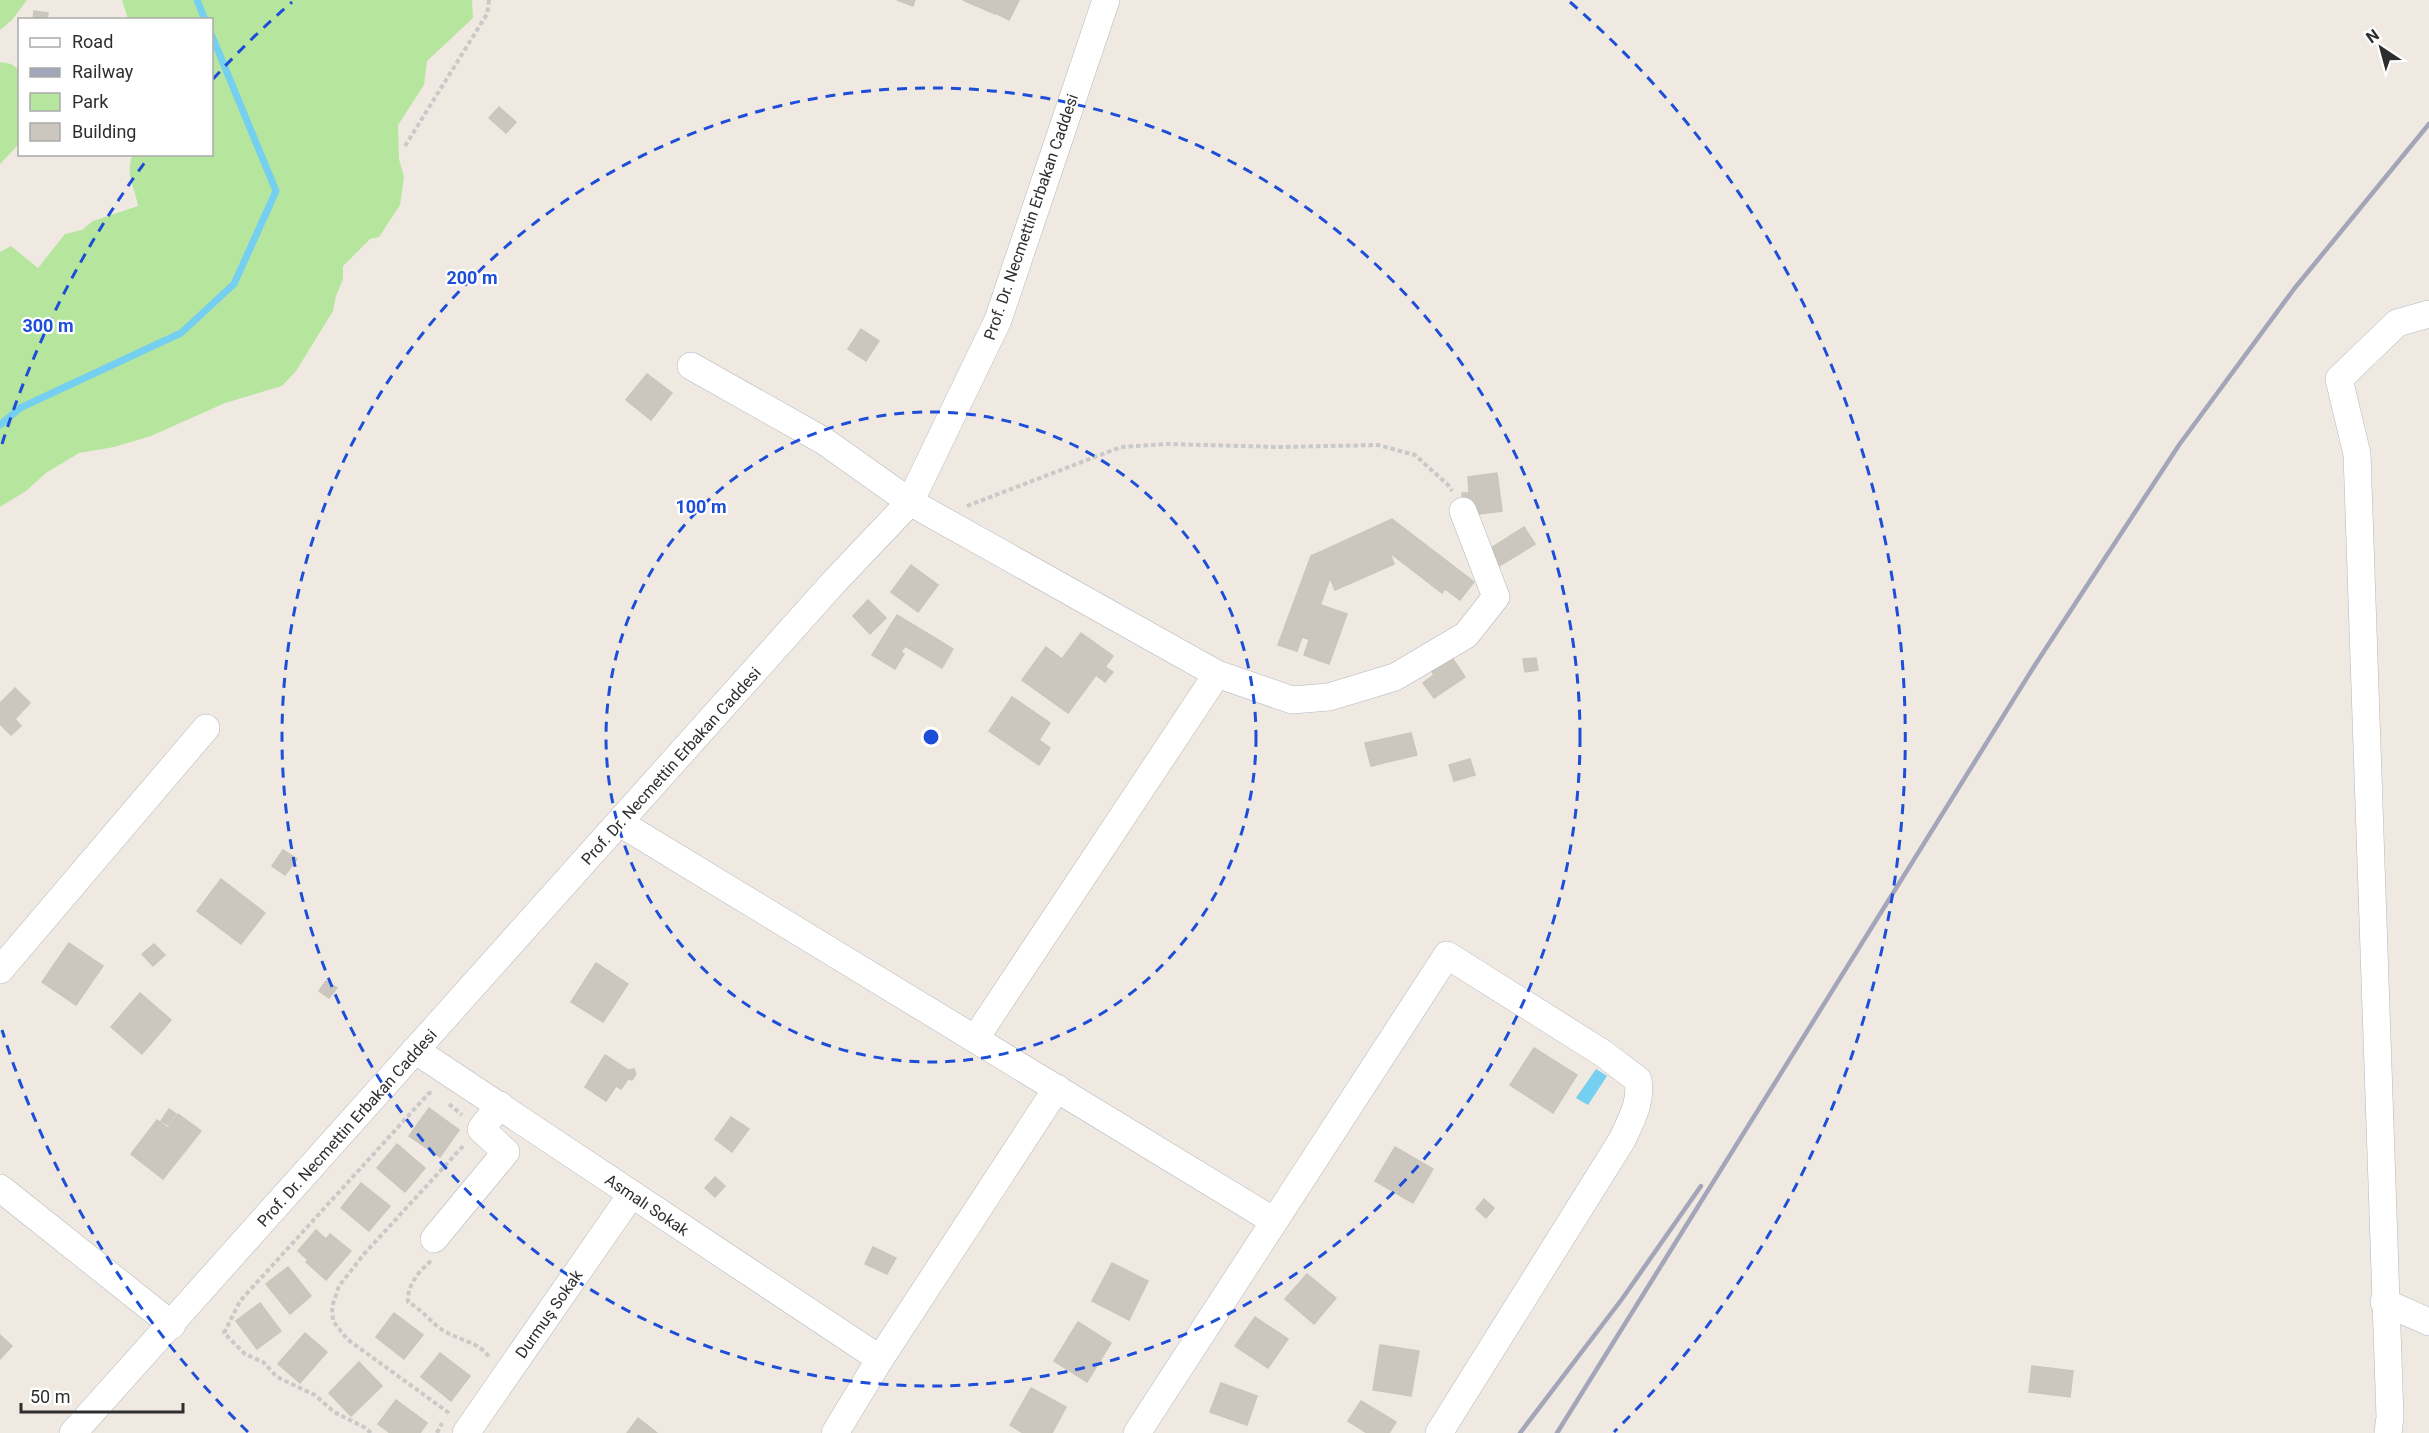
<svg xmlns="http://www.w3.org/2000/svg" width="2429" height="1433" viewBox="0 0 2429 1433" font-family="Roboto,sans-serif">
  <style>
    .green { fill: #b6e59e }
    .water { fill: #75cff0 }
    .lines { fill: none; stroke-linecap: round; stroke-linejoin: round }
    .stream { stroke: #75cff0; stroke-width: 7 }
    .building { fill: #cbc7bf; stroke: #cbc5ba; stroke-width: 1.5 }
    .minor-casing { stroke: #b4b7c1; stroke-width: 28 }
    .path { stroke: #c9c9c9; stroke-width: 4; stroke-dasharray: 4.5 3; stroke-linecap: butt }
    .minor { stroke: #fff; stroke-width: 27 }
    .rail { stroke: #a3a6b8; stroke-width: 4.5 }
    .ring { fill: none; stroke: #1d4ed8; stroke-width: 3; stroke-dasharray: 10 8 }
    .labels { text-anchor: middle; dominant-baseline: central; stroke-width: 4.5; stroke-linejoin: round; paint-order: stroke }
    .street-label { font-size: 16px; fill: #2e2e2e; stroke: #fff }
    .centre { fill: #1d4ed8; stroke: #fff; stroke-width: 3 }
    .ring-label { font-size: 18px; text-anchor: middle; font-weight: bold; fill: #1d4ed8; stroke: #fff; stroke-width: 4.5; stroke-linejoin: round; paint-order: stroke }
  </style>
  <rect width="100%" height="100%" fill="#efe9e1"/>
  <g class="green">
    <polygon points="0,0 27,0 12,20 0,30"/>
    <path d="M 122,0 L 472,0 L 473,18 L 427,61 L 424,85 L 398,125 L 399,159 L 404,177 L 400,205 L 379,237 L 370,239 L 343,266 L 343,279 L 336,296 L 333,311 L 296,371 L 282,386 L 225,403 L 151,436 L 114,447 L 79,453 L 46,473 L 26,491 L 0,507 L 0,252 L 11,246 L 38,268 L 65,234 L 82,230 L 93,221 L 138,206 C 134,184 126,178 132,155 L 212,154 L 212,20 L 128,19 Z"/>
    <polygon points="0,62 11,64 20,70 19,144 0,164"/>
  </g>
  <polygon class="water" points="1596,1069 1607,1076 1588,1105 1576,1098"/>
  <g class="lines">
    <g class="stream">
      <polyline points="197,0 205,20"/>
      <polyline points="0,425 20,408 181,333 234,284 276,191 212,36"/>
    </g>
  </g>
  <g class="building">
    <polygon points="897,0 915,0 913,6"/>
    <polygon points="963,0 1001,0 995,14"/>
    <polygon points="1002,0 1019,0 1009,20 995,13"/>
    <polygon points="34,11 48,13 47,20 33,20"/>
    <polygon points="499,107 516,122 506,133 489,118"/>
    <polygon points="861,329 879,341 866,361 848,349"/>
    <polygon points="647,374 672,393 651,420 626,400"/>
    <polygon points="1497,473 1502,511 1464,516 1462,493 1469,493 1468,477"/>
    <polygon points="1392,519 1474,582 1460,600 1445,589 1442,593 1390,553 1394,564 1335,590 1330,578 1308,639 1302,637 1297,651 1278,645 1311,556"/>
    <polygon points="1524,527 1535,544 1496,568 1485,552"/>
    <polygon points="911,565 938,585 918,612 891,592"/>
    <polygon points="868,600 886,618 870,634 853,616"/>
    <polygon points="1321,605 1347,614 1329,664 1304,655"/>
    <polygon points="897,615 953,649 942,668 905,646 901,652 904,654 895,669 872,655"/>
    <polygon points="1081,633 1113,656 1105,667 1113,672 1105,682 1096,675 1068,713 1022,680 1046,647 1062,659"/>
    <polygon points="1449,653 1465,677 1434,698 1423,683 1434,675 1429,667"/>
    <polygon points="1536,658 1538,670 1525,672 1523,659"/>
    <polygon points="15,688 30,703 15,719 21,726 11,735 0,724 0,703"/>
    <polygon points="1012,697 1050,723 1039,740 1050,748 1039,765 989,731"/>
    <polygon points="1411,733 1417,755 1371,766 1365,743"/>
    <polygon points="1470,759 1475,775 1454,781 1449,765"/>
    <polygon points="283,850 297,859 285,875 272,866"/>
    <polygon points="221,879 265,913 241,944 197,911"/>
    <polygon points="69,943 103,966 76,1005 42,982"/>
    <polygon points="154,944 165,955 153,966 142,954"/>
    <polygon points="596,963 628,984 603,1022 571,1002"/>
    <polygon points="326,981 337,988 329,998 319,991"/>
    <polygon points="140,993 171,1020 142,1054 111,1027"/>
    <polygon points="1534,1048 1577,1075 1553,1113 1510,1085"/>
    <polygon points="605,1055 628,1070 634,1069 636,1074 632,1080 628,1079 621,1089 616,1086 606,1101 585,1087"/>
    <polygon points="429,1108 459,1130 440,1157 409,1136"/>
    <polygon points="169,1109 176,1114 168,1125 161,1121"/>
    <polygon points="178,1114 201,1131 163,1179 131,1154 157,1120 168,1128"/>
    <polygon points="731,1117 749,1129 732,1152 715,1139"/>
    <polygon points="397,1144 425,1168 405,1192 377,1168"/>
    <polygon points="1395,1147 1433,1169 1413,1203 1375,1181"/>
    <polygon points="715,1177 725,1186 715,1197 705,1188"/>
    <polygon points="361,1183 390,1206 369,1231 341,1208"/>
    <polygon points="1484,1199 1494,1208 1486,1218 1476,1209"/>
    <polygon points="316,1230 326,1239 330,1234 351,1251 326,1280 306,1262 308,1260 298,1251"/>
    <polygon points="873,1247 896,1258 887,1274 865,1264"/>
    <polygon points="1112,1263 1148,1281 1129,1320 1092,1301"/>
    <polygon points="288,1267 311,1296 290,1314 266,1284"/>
    <polygon points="1307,1274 1336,1298 1314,1324 1285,1299"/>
    <polygon points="260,1303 281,1331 257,1349 236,1321"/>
    <polygon points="394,1313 423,1335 404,1359 376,1337"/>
    <polygon points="1255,1317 1288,1339 1268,1368 1235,1346"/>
    <polygon points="1078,1322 1111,1343 1087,1382 1054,1361"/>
    <polygon points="305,1333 327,1352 300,1383 278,1364"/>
    <polygon points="0,1335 12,1346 0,1359"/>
    <polygon points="1380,1345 1419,1351 1411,1396 1373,1390"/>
    <polygon points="440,1353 470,1376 451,1401 421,1377"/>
    <polygon points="359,1362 382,1386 351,1416 329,1393"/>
    <polygon points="2032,1366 2073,1371 2070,1397 2029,1392"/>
    <polygon points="1221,1383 1257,1396 1247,1425 1210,1412"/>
    <polygon points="1031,1388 1066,1407 1052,1433 1023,1433 1010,1425"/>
    <polygon points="396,1400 427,1423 420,1433 390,1433 378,1424"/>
    <polygon points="1361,1401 1396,1422 1389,1433 1367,1433 1348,1421"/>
    <polygon points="638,1418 657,1433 627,1433"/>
  </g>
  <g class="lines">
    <defs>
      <g id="minor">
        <polyline points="691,366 824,441 910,502 1217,674 1292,700 1329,697 1395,677 1466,635 1496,597 1463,511"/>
        <polyline points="620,823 1274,1221"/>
        <polyline points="0,970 206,728"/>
        <polyline points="975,1039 1217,674"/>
        <polyline points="415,1050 880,1359"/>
        <polyline points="0,1188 172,1325"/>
        <polyline points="434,1239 506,1152 481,1129 500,1105"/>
        <polyline points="2384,1302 2429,1322"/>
        <polyline points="73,1433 834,582 910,502 998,320 1106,0"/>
        <polyline points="466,1433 631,1195"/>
        <polyline points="835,1433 880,1359 1057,1088"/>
        <path d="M 1137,1433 L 1447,955 L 1604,1054 L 1638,1080 C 1642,1102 1631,1120 1622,1140 L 1439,1433"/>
        <polyline points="2388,1433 2390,1417 2357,454 2339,379 2397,323 2429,314"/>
      </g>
    </defs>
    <use href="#minor" class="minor-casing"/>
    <g class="path">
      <polyline points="405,146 487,14 489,0"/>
      <polyline points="967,506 1121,447 1167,444 1280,447 1378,445 1415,455 1448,485 1452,491"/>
      <polyline points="449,1104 462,1115"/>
      <path d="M 431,1261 C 419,1271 407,1285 408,1302 C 421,1309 429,1320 441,1329 C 456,1340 482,1342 490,1359"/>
      <polyline points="449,1413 347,1339 333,1321 332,1307 339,1286 364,1254 465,1144"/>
      <polyline points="371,1433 364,1427 334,1412 315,1395 277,1377 263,1362 245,1354 224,1333 240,1301 429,1093 434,1093"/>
      <polyline points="437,1433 442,1423"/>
    </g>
    <use href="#minor" class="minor"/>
    <g class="rail">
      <polyline points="1520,1433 1622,1299 1701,1186"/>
      <polyline points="1557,1433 2035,665 2179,445 2294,289 2429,124"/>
    </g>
  </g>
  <g class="ring">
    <circle cx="931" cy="737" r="325"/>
    <circle cx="931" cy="737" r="649"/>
    <path d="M248 1432A974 974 0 0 1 2 1030M2 444A974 974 0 0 1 148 158M213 79A974 974 0 0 1 292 2M1570 2A974 974 0 0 1 1614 1432"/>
  </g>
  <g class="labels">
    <g class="street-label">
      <text transform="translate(1031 217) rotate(-71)">Prof. Dr. Necmettin Erbakan Caddesi</text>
      <text transform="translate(671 766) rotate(-48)">Prof. Dr. Necmettin Erbakan Caddesi</text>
      <text transform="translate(347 1128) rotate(-48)">Prof. Dr. Necmettin Erbakan Caddesi</text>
      <text transform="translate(647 1205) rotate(34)">Asmalı Sokak</text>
      <text transform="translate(549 1314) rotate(-55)">Durmuş Sokak</text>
    </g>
  </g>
  <circle cx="931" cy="737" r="9" class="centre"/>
  <g class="ring-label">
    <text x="472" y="284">200 m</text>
    <text x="48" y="332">300 m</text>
    <text x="701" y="513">100 m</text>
  </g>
  <rect x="18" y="18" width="195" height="138" fill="#ffffff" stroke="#ababab" stroke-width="1.5"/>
  <rect x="30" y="38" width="30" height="9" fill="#ffffff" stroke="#ababab" stroke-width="1.5"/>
  <text x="72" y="48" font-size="18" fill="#2e2e2e">Road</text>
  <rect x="30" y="68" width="30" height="9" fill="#a3a6b8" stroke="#ababab" stroke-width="1.5"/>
  <text x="72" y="78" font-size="18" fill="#2e2e2e">Railway</text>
  <rect x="30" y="93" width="30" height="18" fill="#b6e59e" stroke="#ababab" stroke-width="1.5"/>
  <text x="72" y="108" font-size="18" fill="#2e2e2e">Park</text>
  <rect x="30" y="123" width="30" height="18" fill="#cbc7bf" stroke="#ababab" stroke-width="1.5"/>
  <text x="72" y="138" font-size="18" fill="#2e2e2e">Building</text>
  <g transform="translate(2381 48) rotate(324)" stroke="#ffffff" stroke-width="4.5" paint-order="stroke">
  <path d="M0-4.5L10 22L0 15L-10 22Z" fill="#2e2e2e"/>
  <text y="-9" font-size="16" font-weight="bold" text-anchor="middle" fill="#2e2e2e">N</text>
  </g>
  <path d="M21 1403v9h162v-9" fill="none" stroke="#2e2e2e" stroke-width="3"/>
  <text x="30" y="1403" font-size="18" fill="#2e2e2e" stroke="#ffffff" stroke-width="4.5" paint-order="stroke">50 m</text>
</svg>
